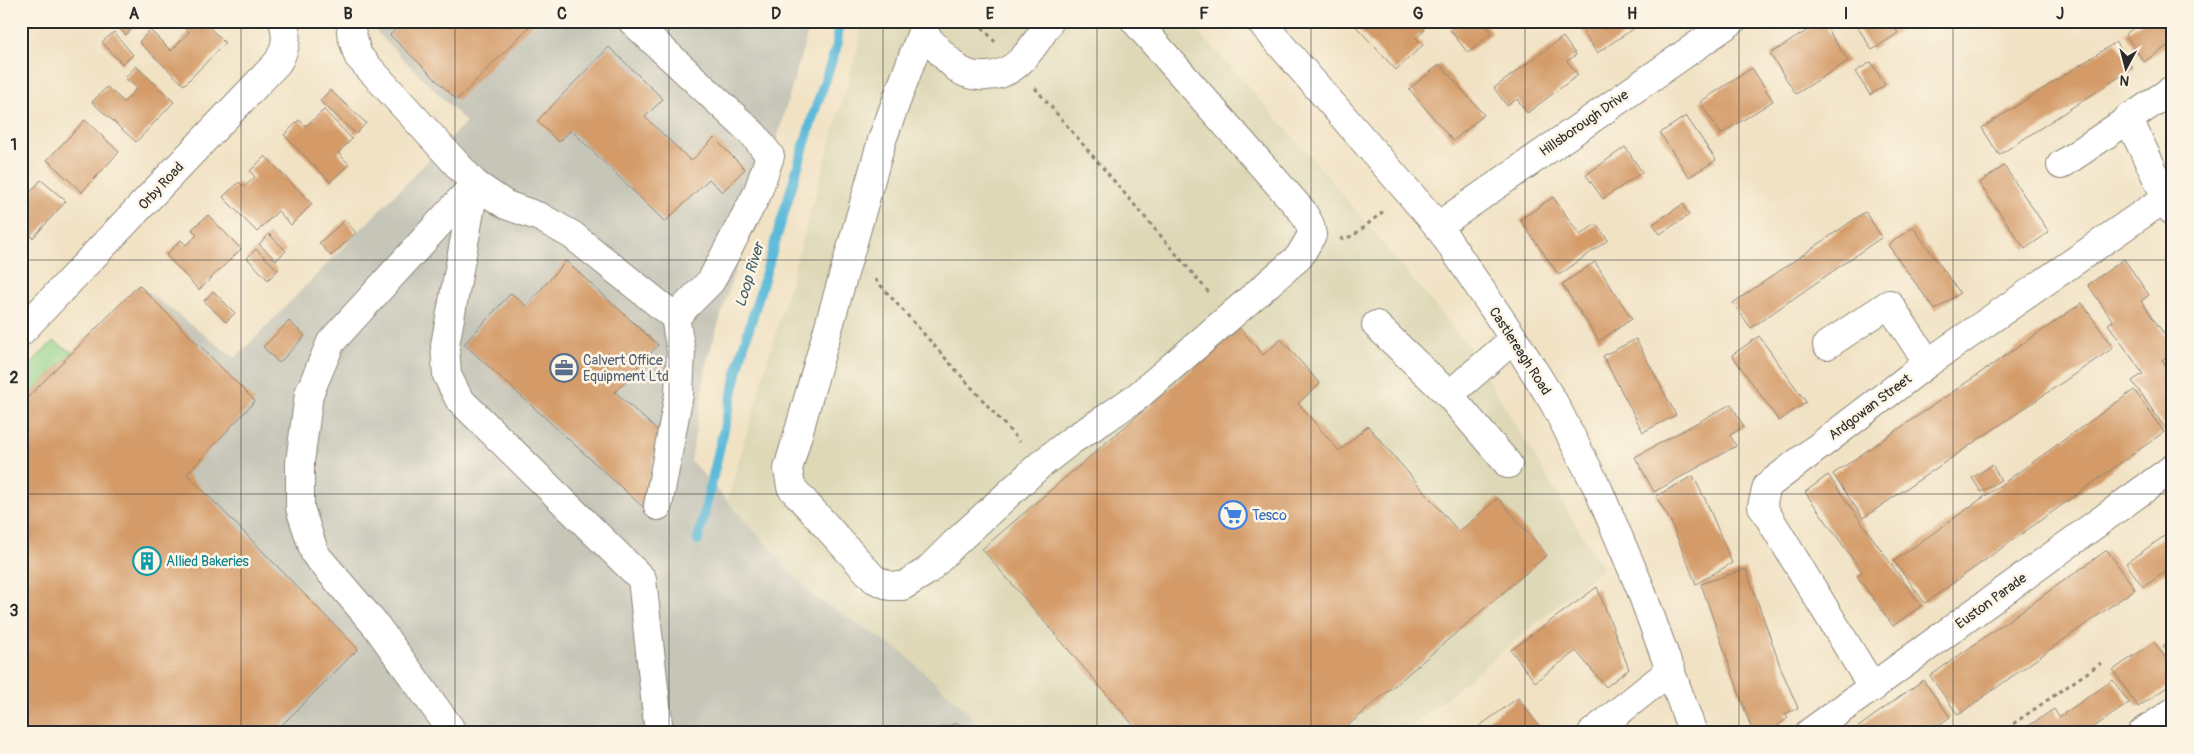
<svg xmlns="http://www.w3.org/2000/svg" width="2194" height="754" viewBox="0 0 2194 754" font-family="Pangolin,sans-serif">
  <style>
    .built { fill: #ded8b7 }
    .industrial { fill: #c5c5b8 }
    .green { fill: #91d188; stroke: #5e7e5a }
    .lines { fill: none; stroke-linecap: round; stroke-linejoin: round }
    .stream { stroke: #5bbad9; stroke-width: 10 }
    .building { fill: #d49b69 }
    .minor-casing { stroke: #8e8678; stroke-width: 30 }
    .major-casing { stroke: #8e8678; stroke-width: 30 }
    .path { stroke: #8e8678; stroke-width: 3; stroke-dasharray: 4 4; stroke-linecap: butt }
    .minor { stroke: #fff; stroke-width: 28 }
    .major { stroke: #fff; stroke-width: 28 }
    .grid { fill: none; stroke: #2b2b2b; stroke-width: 1; stroke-opacity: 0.55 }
    .labels { text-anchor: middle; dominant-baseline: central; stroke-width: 5; stroke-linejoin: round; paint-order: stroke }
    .street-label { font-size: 14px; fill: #2b2b2b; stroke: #fcf5e5 }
    .service-label { font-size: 14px; fill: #4e5e75; stroke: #fcf5e5; text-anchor: start }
    .shop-label { font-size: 14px; fill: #366cbe; stroke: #fcf5e5; text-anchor: start }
    .culture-label { font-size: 14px; fill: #0d838f; stroke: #fcf5e5; text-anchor: start }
    .water-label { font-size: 15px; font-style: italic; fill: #3c5d68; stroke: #fcf5e5 }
    .neatline { fill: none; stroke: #2b2b2b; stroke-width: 2 }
    .grid-label { font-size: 16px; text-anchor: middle; font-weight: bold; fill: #2b2b2b }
  </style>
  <rect width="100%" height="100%" fill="#fcf5e5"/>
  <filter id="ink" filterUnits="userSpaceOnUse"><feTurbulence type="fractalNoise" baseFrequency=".02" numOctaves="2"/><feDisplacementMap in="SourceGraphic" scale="10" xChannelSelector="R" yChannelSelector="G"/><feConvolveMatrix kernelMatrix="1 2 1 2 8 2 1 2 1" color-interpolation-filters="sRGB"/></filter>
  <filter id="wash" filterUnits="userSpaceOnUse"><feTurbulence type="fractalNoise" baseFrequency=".0096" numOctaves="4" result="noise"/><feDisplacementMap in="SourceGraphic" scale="20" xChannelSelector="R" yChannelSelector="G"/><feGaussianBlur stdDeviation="1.12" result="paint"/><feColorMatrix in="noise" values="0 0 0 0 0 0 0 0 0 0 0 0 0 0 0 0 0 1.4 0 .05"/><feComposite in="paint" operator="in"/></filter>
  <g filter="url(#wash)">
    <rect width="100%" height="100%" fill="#f1e2c4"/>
    <polygon class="built" points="858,21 1189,21 1314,160 1468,346 1602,568 1404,733 986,733 966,710 899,650 813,596 727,501 860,40"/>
    <polygon class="industrial" points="366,21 811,21 773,152 707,360 691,461 813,596 899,650 966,710 986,733 21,733 21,403 139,285 235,358 466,122"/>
    <polygon class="green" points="53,341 72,352 21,404 21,373"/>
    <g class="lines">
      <polyline class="stream" points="698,540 742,352 813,116 837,45 838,21"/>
    </g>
    <g id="blocks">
      <g class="building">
        <polygon points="111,21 132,21 135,25 126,35"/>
        <polygon points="177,21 203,21 225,43 184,85 139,42 150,30 171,51 189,32"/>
        <polygon points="403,21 535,21 457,100 390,35"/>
        <polygon points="1351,21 1400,21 1402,23 1404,21 1417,21 1425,30 1416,38 1423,45 1396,70"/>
        <polygon points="1460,21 1483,21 1492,33 1468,53 1450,30"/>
        <polygon points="1576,21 1645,21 1597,53"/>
        <polygon points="1822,21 1848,61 1796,94 1770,54"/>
        <polygon points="1854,21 1891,21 1898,33 1872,50"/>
        <polygon points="2144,21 2173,21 2173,42 2144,62 2125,34"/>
        <polygon points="114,32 133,55 122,64 102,42"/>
        <polygon points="1563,37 1576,55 1567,61 1578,75 1527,113 1517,99 1507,106 1494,88"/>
        <polygon points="2116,42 2133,68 1999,155 1982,128"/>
        <polygon points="609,47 663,99 645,117 691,161 714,138 745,169 722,192 709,179 665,222 571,130 559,142 537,121"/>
        <polygon points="1871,62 1885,85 1870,95 1855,72"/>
        <polygon points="1440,64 1484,115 1453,141 1409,89"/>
        <polygon points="136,66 174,102 136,142 92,102 107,87 124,102 137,88 125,78"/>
        <polygon points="1752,68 1773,101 1721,134 1700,102"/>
        <polygon points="330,90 366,123 356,134 320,101"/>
        <polygon points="324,110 352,139 338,153 349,164 330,182 284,135 299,120 306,126"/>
        <polygon points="1686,116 1716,160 1689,177 1660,133"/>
        <polygon points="85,120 119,152 82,192 47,160"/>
        <polygon points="1625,147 1642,172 1603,199 1586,175"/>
        <polygon points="265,156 312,204 291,225 278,211 257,232 223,197 239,182 244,187 255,177 250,171"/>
        <polygon points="2004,166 2049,232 2025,249 1979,183"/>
        <polygon points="41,180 66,201 33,238 21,227 21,203"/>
        <polygon points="1553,197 1580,235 1596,224 1608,240 1559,275 1520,220"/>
        <polygon points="1683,204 1689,215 1660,234 1653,224"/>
        <polygon points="1865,212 1882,237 1751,328 1733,303"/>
        <polygon points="208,215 241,249 199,290 166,255 181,240 186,245 192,240 197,235 192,229"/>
        <polygon points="345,220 356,233 331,256 319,243"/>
        <polygon points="1913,227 1960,293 1935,310 1888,245"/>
        <polygon points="269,234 286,251 276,260 259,244"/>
        <polygon points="256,249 278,270 268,280 247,258"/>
        <polygon points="2124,259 2149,295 2141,301 2173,347 2173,353 2162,360 2173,375 2173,429 2168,432 2132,381 2143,374 2108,324 2113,321 2088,285"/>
        <polygon points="566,261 658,345 615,392 658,431 643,507 464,344 511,293 526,306"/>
        <polygon points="1595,262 1632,319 1599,341 1562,284"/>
        <polygon points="139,285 255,401 187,474 358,649 274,733 21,733 21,404"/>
        <polygon points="213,291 235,313 226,322 204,301"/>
        <polygon points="2082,303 2113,348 1863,518 1833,474"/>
        <polygon points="289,321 305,336 279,363 263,347"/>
        <polygon points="1240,328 1263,355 1281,339 1320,384 1298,403 1339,451 1368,426 1459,532 1498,498 1547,555 1339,733 1140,733 982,549"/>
        <polygon points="1759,336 1806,402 1779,421 1732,355"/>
        <polygon points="1636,339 1676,415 1643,432 1603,356"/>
        <polygon points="2134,390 2164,432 1925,603 1894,561"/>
        <polygon points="1731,404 1744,427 1730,435 1736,446 1654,492 1635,457"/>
        <polygon points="1992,465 2001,480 1981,492 1972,478"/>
        <polygon points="1828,475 1921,606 1893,626 1857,576 1862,572 1805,492"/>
        <polygon points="1693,476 1707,503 1732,563 1696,584 1671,522 1656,496"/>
        <polygon points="2173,530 2173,567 2143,587 2126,563"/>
        <polygon points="2107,550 2135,589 1958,715 1930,676"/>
        <polygon points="1746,569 1782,671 1798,708 1785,714 1788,718 1768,733 1753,733 1701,584"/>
        <polygon points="1597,587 1629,669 1606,687 1576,651 1535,682 1511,650"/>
        <polygon points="2173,639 2173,660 2163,646"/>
        <polygon points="2154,642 2173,668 2173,683 2138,707 2113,670"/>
        <polygon points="1923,680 1950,717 1928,733 1860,733 1857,728"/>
        <polygon points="2113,680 2129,703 2085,733 2018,733 2054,709 2059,717"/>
        <polygon points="1518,698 1544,733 1470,733 1496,714"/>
        <polygon points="958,723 962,733 926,733 926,732"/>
      </g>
    </g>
  </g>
  <g filter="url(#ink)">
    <use href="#blocks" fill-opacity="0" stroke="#8e8678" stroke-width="1"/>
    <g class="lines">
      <defs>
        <g id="minor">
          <polyline points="352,21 351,32 358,56 475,184 331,342 309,394 300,462 300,508 315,554 377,627 450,728 446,733"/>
          <polyline points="632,21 754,135 770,156 757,194 711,281 675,317"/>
          <polyline points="926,21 883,137 788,469 791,487 874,579 890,586 903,586 927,571 955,543 1040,465 1072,440 1105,419 1138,396 1299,257 1312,235 1310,225 1303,212 1135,21"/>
          <path d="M 922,32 C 933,44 944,57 957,68 C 966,75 975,77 986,76 C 1018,76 1034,45 1050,21"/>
          <polyline points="2128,118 2173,212"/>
          <polyline points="2061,165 2173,89"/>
          <polyline points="1438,226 1732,21"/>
          <polyline points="1376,325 1449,395 1508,464"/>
          <path d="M 21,332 L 278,62 C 286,47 288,38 283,21"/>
          <polyline points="1827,345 1889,304 1928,363"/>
          <polyline points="1449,395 1514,339"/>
          <polyline points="658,506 679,394 681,351 675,317 572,235 540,217 506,205 475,184 445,345 447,375 459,399 642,579 659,733"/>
          <polyline points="1873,688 1762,506 1767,486 1928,363 2151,208 2167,199"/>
          <polyline points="1592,733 1671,670"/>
          <polyline points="1809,733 2173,468"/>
          <polyline points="2142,733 2173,712"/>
        </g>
        <polyline id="major" points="1260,21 1438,226 1514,339 1554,403 1598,489 1639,585 1693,733"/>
      </defs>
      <use href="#minor" class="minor-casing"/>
      <use href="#major" class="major-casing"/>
      <g class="path">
        <polyline points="977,21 995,42"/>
        <polyline points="1035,88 1211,295"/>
        <polyline points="1340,239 1353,236 1385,210"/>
        <polyline points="875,279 1020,442"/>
        <polyline points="2000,733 2101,663"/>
      </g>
      <use href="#minor" class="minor"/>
      <use href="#major" class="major"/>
    </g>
  </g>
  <path class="grid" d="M 241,21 L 241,733M 455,21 L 455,733M 669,21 L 669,733M 883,21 L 883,733M 1097,21 L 1097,733M 1311,21 L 1311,733M 1525,21 L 1525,733M 1739,21 L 1739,733M 1953,21 L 1953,733M 21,260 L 2173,260M 21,494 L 2173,494"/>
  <defs>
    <symbol id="office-ring" viewBox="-11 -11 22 22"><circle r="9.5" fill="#fcf5e5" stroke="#5c6f8a" stroke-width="1.5"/><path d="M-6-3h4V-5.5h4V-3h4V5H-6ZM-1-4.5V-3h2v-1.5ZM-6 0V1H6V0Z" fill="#5c6f8a"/></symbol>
    <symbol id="supermarket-ring" viewBox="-11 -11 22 22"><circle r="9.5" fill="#fcf5e5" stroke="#3f7fe0" stroke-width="1.5"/><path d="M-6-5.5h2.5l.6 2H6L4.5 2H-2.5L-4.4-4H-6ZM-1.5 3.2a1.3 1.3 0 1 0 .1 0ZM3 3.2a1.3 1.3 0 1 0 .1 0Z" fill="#3f7fe0"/></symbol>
    <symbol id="building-ring" viewBox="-11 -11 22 22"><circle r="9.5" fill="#fcf5e5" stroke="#0f9aa8" stroke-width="1.5"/><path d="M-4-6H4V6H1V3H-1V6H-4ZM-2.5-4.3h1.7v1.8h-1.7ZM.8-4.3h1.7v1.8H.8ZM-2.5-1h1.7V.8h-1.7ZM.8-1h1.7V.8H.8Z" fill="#0f9aa8"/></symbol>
  </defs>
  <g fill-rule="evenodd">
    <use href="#office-ring" x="548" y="352" width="32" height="32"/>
    <use href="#supermarket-ring" x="1217" y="499" width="32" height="32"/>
    <use href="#building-ring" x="131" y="545" width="32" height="32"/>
  </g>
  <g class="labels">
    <g class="street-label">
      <text transform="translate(1584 123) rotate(-35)">Hillsborough Drive</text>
      <text transform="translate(161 186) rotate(-47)">Orby Road</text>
      <text transform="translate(1520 351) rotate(57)">Castlereagh Road</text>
      <text transform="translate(1870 407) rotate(-37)">Ardgowan Street</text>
      <text transform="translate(1991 601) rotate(-36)">Euston Parade</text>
    </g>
    <g class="service-label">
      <text x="583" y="360">Calvert Office<tspan x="583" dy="16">Equipment Ltd</tspan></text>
    </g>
    <g class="shop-label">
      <text x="1252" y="515">Tesco</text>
    </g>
    <g class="culture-label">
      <text x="166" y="561">Allied Bakeries</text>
    </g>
    <g class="water-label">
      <text transform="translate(750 275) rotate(-73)">Loop River</text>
    </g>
  </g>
  <rect width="2194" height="754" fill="none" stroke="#fcf5e5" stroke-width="55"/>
  <g transform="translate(2126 68) rotate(187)" stroke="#fcf5e5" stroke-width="4" paint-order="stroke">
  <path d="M0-4L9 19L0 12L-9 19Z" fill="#2b2b2b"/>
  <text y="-8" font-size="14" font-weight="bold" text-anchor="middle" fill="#2b2b2b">N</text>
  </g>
  <rect x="28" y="28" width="2138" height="698" class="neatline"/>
  <g class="grid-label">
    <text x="134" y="19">A</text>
    <text x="348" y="19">B</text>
    <text x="562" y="19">C</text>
    <text x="776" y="19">D</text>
    <text x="990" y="19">E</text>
    <text x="1204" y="19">F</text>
    <text x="1418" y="19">G</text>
    <text x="1632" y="19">H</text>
    <text x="1846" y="19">I</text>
    <text x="2060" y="19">J</text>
    <text x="14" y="150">1</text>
    <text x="14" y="383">2</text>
    <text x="14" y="616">3</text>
  </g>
</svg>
